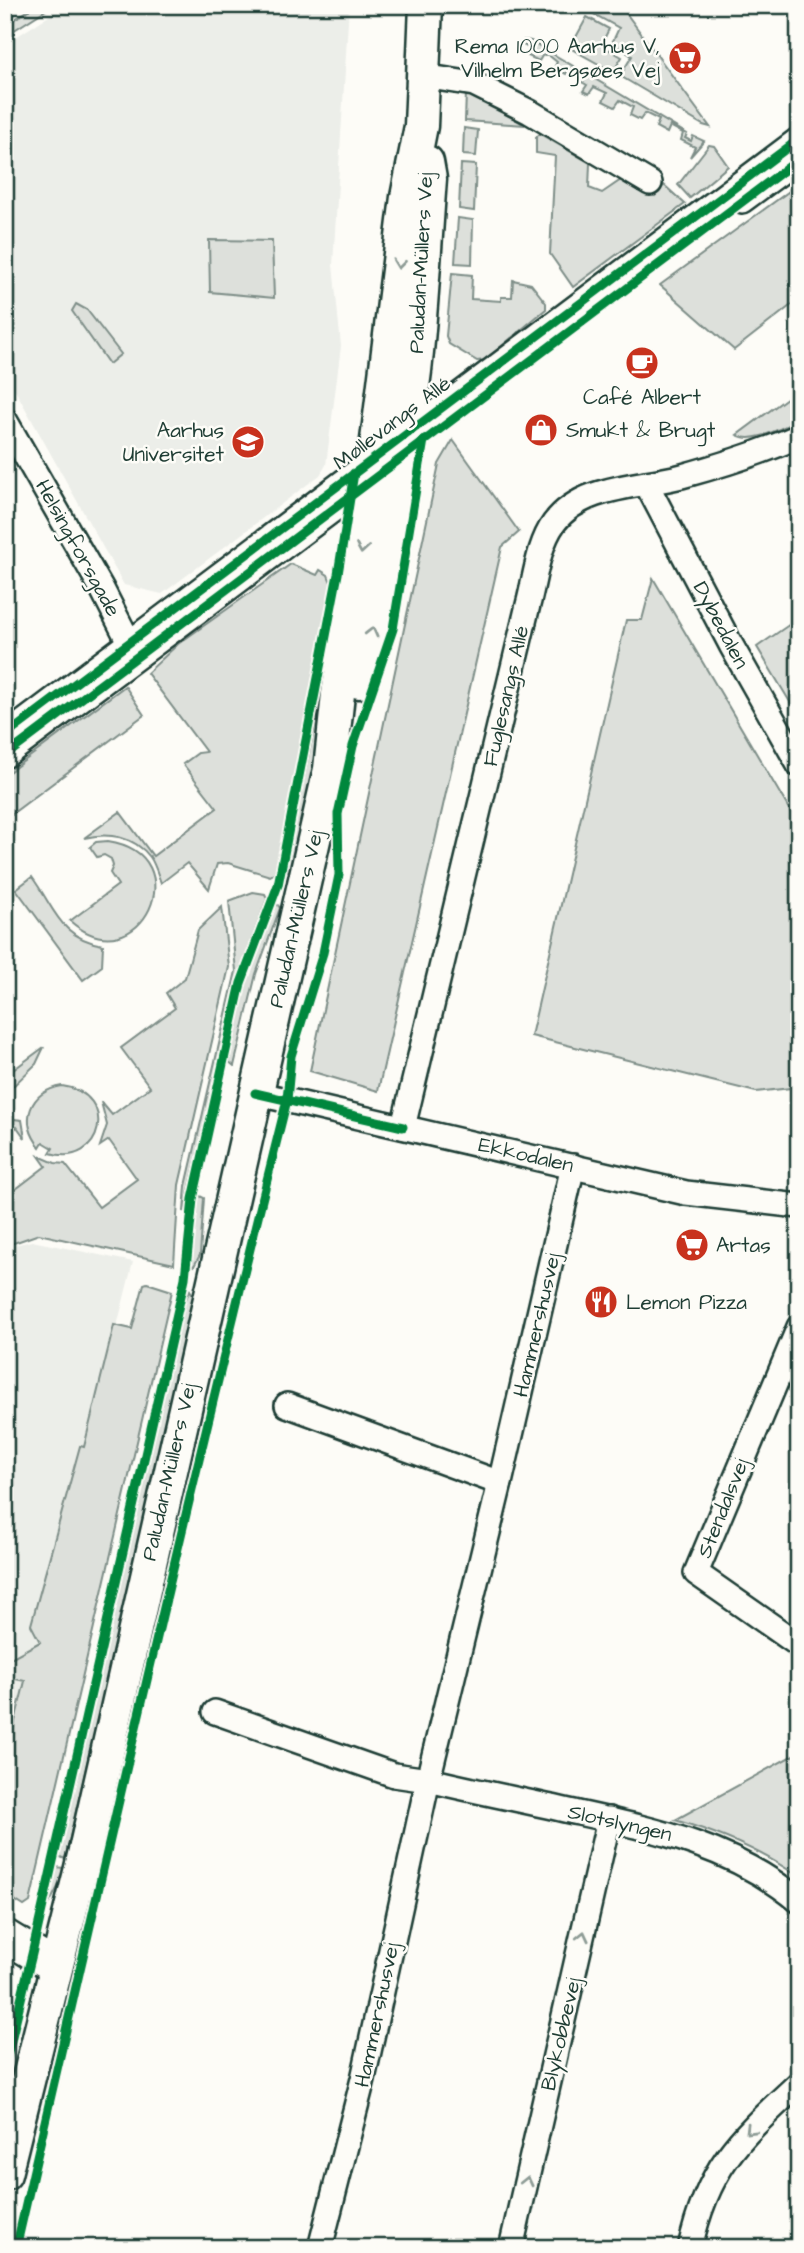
<svg xmlns="http://www.w3.org/2000/svg" width="804" height="2253" viewBox="0 0 804 2253" font-family="'Architects Daughter',sans-serif">
  <style>
    .built { fill: #eceee9 }
    .green { fill: #dde0db; stroke: #7e8e88; stroke-width: 2 }
    .lines { fill: none; stroke-linecap: round; stroke-linejoin: round }
    .street-casing { stroke: #1f3d34; stroke-width: 28 }
    .secondary-casing { stroke: #1f3d34; stroke-width: 37 }
    .street { stroke: #fdfcf7; stroke-width: 23 }
    .secondary { stroke: #fdfcf7; stroke-width: 32 }
    .cycleway-casing { stroke: #fdfcf7; stroke-width: 13 }
    .cycleway { stroke: #00873e; stroke-width: 9 }
    .oneway { stroke: #8e9c96 }
    .labels { text-anchor: middle; dominant-baseline: central; stroke-width: 5; stroke-linejoin: round; paint-order: stroke }
    .poi-label { font-size: 21px; fill: #1f3d34; stroke: #fdfcf7; text-anchor: start }
    .street-label { font-size: 21px; fill: #1f3d34; stroke: #fdfcf7 }
  </style>
  <rect width="100%" height="100%" fill="#fdfcf7"/>
  <filter id="ink" filterUnits="userSpaceOnUse"><feTurbulence type="fractalNoise" baseFrequency=".0143" numOctaves="2"/><feDisplacementMap in="SourceGraphic" scale="14" xChannelSelector="R" yChannelSelector="G"/><feConvolveMatrix kernelMatrix="1 2 1 2 8 2 1 2 1" color-interpolation-filters="sRGB"/></filter>
  <g filter="url(#ink)">
    <g class="built">
      <polygon points="66,5 349,5 333,265 341,346 326,465 320,475 162,594 124,585 5,372 5,44"/>
      <polygon points="32,1241 133,1262 5,1774 5,1247"/>
    </g>
    <g class="green">
      <polygon points="31,5 43,5 47,9 5,36 5,25 29,10"/>
      <polygon points="595,5 603,10 607,5 620,5 710,127 703,125 620,76 632,56 612,43 619,28 592,13"/>
      <polygon points="587,17 609,29 601,45 622,57 613,72 570,48"/>
      <polygon points="524,40 531,41 687,134 685,138 691,141 693,136 704,141 690,157 695,147 681,140 683,133 670,126 667,133 656,127 659,120 645,113 640,120 630,115 633,107 620,100 615,107 603,101 607,93 594,87 589,94 583,91 587,85 580,81 582,75 569,68 566,74 554,68 557,62 547,54 542,56 539,61 528,56 531,49 523,45"/>
      <polygon points="466,93 474,96 525,125 465,121"/>
      <polygon points="464,128 478,130 476,156 463,155"/>
      <polygon points="540,134 590,163 589,188 602,193 621,180 655,196 664,185 685,204 573,287 550,254 555,156 536,153 536,137"/>
      <polygon points="709,145 714,146 728,166 690,198 678,185"/>
      <polygon points="461,164 476,165 474,211 459,209"/>
      <polygon points="799,184 799,299 734,350 660,285"/>
      <polygon points="458,218 473,220 472,264 455,263"/>
      <polygon points="209,240 272,241 274,298 210,292"/>
      <polygon points="452,273 472,275 471,299 501,301 501,297 512,297 513,280 531,284 546,303 546,309 485,360 477,361 449,344 446,336"/>
      <polygon points="76,304 87,310 121,354 109,364 72,311"/>
      <path d="M 799,389 L 799,420 C 782,427 754,445 737,435 Z"/>
      <polygon points="453,440 519,532 502,547 378,1091 310,1071 439,464"/>
      <polygon points="345,561 313,777 291,873 285,869 318,711"/>
      <path d="M 291,564 L 317,575 L 320,570 L 328,575 L 332,585 L 275,873 L 270,876 L 228,863 L 217,864 L 209,889 L 187,863 L 161,883 C 158,875 155,864 150,857 C 134,836 108,832 84,838 L 120,812 L 153,856 L 217,808 L 183,764 L 198,753 L 206,752 L 147,673 L 178,644 Z"/>
      <polygon points="653,578 799,826 799,1087 756,1092 531,1036 626,620 642,620"/>
      <polygon points="793,622 799,630 799,717 757,647"/>
      <polygon points="125,686 144,715 5,819 5,775"/>
      <path d="M 108,841 C 199,855 140,982 70,921 L 118,885 L 110,873 L 113,866 L 111,859 L 104,855 L 97,857 L 90,847 L 96,842 Z"/>
      <path d="M 32,877 C 56,910 59,937 103,945 L 102,966 L 83,980 L 16,889 Z"/>
      <polygon points="253,892 265,894 267,898 239,974 184,1212 186,1186 236,971 229,901"/>
      <polygon points="277,904 280,908 256,974 234,1066 228,1061 247,980 273,907"/>
      <polygon points="222,907 229,967 179,1185 174,1264 39,1234 5,1246 5,1191 8,1195 46,1166 39,1156 55,1163 65,1164 99,1207 137,1179 109,1140 100,1146 107,1125 101,1102 112,1115 150,1087 121,1048 175,1008 166,993 185,978 198,930"/>
      <polygon points="44,1047 36,1064 5,1094 5,1076"/>
      <path d="M 62,1086 C 120,1094 103,1169 50,1153 L 53,1148 L 43,1142 L 40,1147 C 19,1121 29,1092 62,1086 Z"/>
      <polygon points="5,1118 22,1120 25,1138 17,1127 5,1136"/>
      <polygon points="198,1195 204,1198 200,1255 194,1266 190,1265 193,1222"/>
      <polygon points="147,1283 172,1291 30,1902 24,1906 5,1894 5,1761 25,1681 5,1677 5,1661 40,1642 31,1625 80,1446 84,1447 114,1325 132,1329 144,1284"/>
      <polygon points="190,1290 195,1298 65,1859 58,1856 185,1301"/>
      <path d="M 799,1752 L 799,1877 C 761,1850 719,1833 675,1820 Z"/>
      <polygon points="57,1867 63,1868 59,1885 49,1904 47,1903 54,1869"/>
    </g>
    <g class="lines">
      <defs>
        <g id="street">
          <polyline points="423,76 474,84 530,112 650,183"/>
          <polyline points="742,201 799,159"/>
          <polyline points="5,420 102,589 129,642"/>
          <polyline points="646,483 731,645 799,765"/>
          <polyline points="5,736 799,139"/>
          <polyline points="5,756 377,477"/>
          <polyline points="255,1093 686,1193 799,1206"/>
          <path d="M 403,1127 L 528,605 C 535,579 538,545 554,523 C 582,485 640,487 682,476 C 722,465 761,453 799,436"/>
          <polyline points="799,1327 696,1573 799,1645"/>
          <polyline points="287,1405 500,1483"/>
          <path d="M 215,1712 L 394,1775 L 428,1780 C 476,1791 525,1801 574,1812 C 656,1830 733,1846 799,1901"/>
          <polyline points="320,2248 363,2079 428,1780 500,1483 573,1166"/>
          <polyline points="511,2248 609,1819"/>
          <path d="M 690,2248 C 708,2165 740,2138 799,2083"/>
        </g>
        <g id="secondary">
          <path d="M 359,682 C 384,580 402,476 415,371 C 422,308 425,243 430,179 L 427,162"/>
          <polyline points="5,1936 56,1967"/>
          <polyline points="5,2174 81,1868 330,769 338,694 372,481 407,197 421,126 426,5"/>
        </g>
      </defs>
      <use href="#street" class="street-casing"/>
      <use href="#secondary" class="secondary-casing"/>
      <use href="#street" class="street"/>
      <use href="#secondary" class="secondary"/>
      <defs>
        <g id="cycleway">
          <polyline points="5,736 799,139"/>
          <polyline points="5,756 799,159"/>
          <polyline points="255,1093 403,1127"/>
          <polyline points="5,2065 32,1954 185,1278 193,1199 241,983 278,885 338,574 354,473"/>
          <path d="M 16,2248 C 104,1865 191,1482 287,1100 L 291,1056 L 323,953 L 339,875 L 338,814 L 353,746 L 393,629 L 424,440"/>
        </g>
      </defs>
      <use href="#cycleway" class="cycleway-casing"/>
      <use href="#cycleway" class="cycleway"/>
    </g>
    <defs><path id="oneway-chevron" d="M-2-3.5L2.5 0L-2 3.5" fill="none" stroke-width="1.6" stroke-linecap="round" stroke-linejoin="round" transform="scale(1.75)"/></defs>
    <g class="oneway">
      <use href="#oneway-chevron" transform="translate(399 264) rotate(97)"/>
      <use href="#oneway-chevron" transform="translate(362 549) rotate(99)"/>
      <use href="#oneway-chevron" transform="translate(372 632) rotate(-76)"/>
      <use href="#oneway-chevron" transform="translate(583 1936) rotate(-77)"/>
      <use href="#oneway-chevron" transform="translate(750 2130) rotate(135)"/>
      <use href="#oneway-chevron" transform="translate(527 2181) rotate(-77)"/>
    </g>
  </g>
  <defs>
    <symbol id="supermarket-disc" viewBox="-11 -11 22 22"><circle r="9.5" fill="#c8321e" stroke="#fdfcf7"/><path d="M-6-5.5h2.5l.6 2H6L4.5 2H-2.5L-4.4-4H-6ZM-1.5 3.2a1.3 1.3 0 1 0 .1 0ZM3 3.2a1.3 1.3 0 1 0 .1 0Z" fill="#fff"/></symbol>
    <symbol id="cafe-disc" viewBox="-11 -11 22 22"><circle r="9.5" fill="#c8321e" stroke="#fdfcf7"/><path d="M-5.5-4.5H6V0H3Q3 3.5 0 3.5H-2.5Q-5.5 3.5-5.5 0ZM3-3.2v2h1.7v-2ZM-6 4.5H4V6H-6Z" fill="#fff"/></symbol>
    <symbol id="shop-disc" viewBox="-11 -11 22 22"><circle r="9.5" fill="#c8321e" stroke="#fdfcf7"/><path d="M-5-2.5h2.3a2.7 3.5 0 0 1 5.4 0H5L5.5 6h-11ZM-1.5-2.5h3a1.5 2.3 0 0 0-3 0Z" fill="#fff"/></symbol>
    <symbol id="university-disc" viewBox="-11 -11 22 22"><circle r="9.5" fill="#c8321e" stroke="#fdfcf7"/><path d="M0-5L7-2L0 1L-7-2ZM-4 1L0 2.5L4 1V4Q0 6-4 4Z" fill="#fff"/></symbol>
    <symbol id="restaurant-disc" viewBox="-11 -11 22 22"><circle r="9.5" fill="#c8321e" stroke="#fdfcf7"/><path d="M-5-6h1v4h1v-4h1v4h1v-4h1v5L-1.5 .5V6h-2V.5L-5-1ZM5-6V6H3V1.5H1.5Q1.5-4 5-6Z" fill="#fff"/></symbol>
  </defs>
  <g fill-rule="evenodd">
    <use href="#supermarket-disc" x="666" y="39" width="38" height="38"/>
    <use href="#cafe-disc" x="623" y="344" width="38" height="38"/>
    <use href="#shop-disc" x="522" y="411" width="38" height="38"/>
    <use href="#university-disc" x="229" y="423" width="38" height="38"/>
    <use href="#supermarket-disc" x="673" y="1226" width="38" height="38"/>
    <use href="#restaurant-disc" x="582" y="1283" width="38" height="38"/>
  </g>
  <g class="labels">
    <g class="poi-label">
      <text x="660" y="46" text-anchor="end">Rema 1000 Aarhus V,<tspan x="660" dy="24">Vilhelm Bergsøes Vej</tspan></text>
      <text x="642" y="397" text-anchor="middle">Café Albert</text>
      <text x="224" y="430" text-anchor="end">Aarhus<tspan x="224" dy="24">Universitet</tspan></text>
      <text x="566" y="430">Smukt &amp; Brugt</text>
      <text x="716" y="1245">Artas</text>
      <text x="626" y="1302">Lemon Pizza</text>
    </g>
    <g class="street-label">
      <text transform="translate(421 263) rotate(-87)">Paludan-Müllers Vej</text>
      <text transform="translate(392 423) rotate(-37)">Møllevangs Allé</text>
      <text transform="translate(78 548) rotate(61)">Helsingforsgade</text>
      <text transform="translate(721 625) rotate(62)">Dybedalen</text>
      <text transform="translate(506 696) rotate(-77)">Fuglesangs Allé</text>
      <text transform="translate(296 919) rotate(-77)">Paludan-Müllers Vej</text>
      <text transform="translate(526 1155) rotate(13)">Ekkodalen</text>
      <text transform="translate(537 1325) rotate(-77)">Hammershusvej</text>
      <text transform="translate(169 1472) rotate(-77)">Paludan-Müllers Vej</text>
      <text transform="translate(723 1508) rotate(-68)">Stendalsvej</text>
      <text transform="translate(620 1823) rotate(13)">Slotslyngen</text>
      <text transform="translate(377 2015) rotate(-78)">Hammershusvej</text>
      <text transform="translate(561 2034) rotate(-77)">Blykobbevej</text>
    </g>
  </g>
  <rect width="804" height="2253" fill="none" stroke="#fdfcf7" stroke-width="28"/>
  <rect x="14" y="14" width="776" height="2225" fill="none" stroke="#1f3d34" stroke-width="2.5" filter="url(#ink)"/>
</svg>
